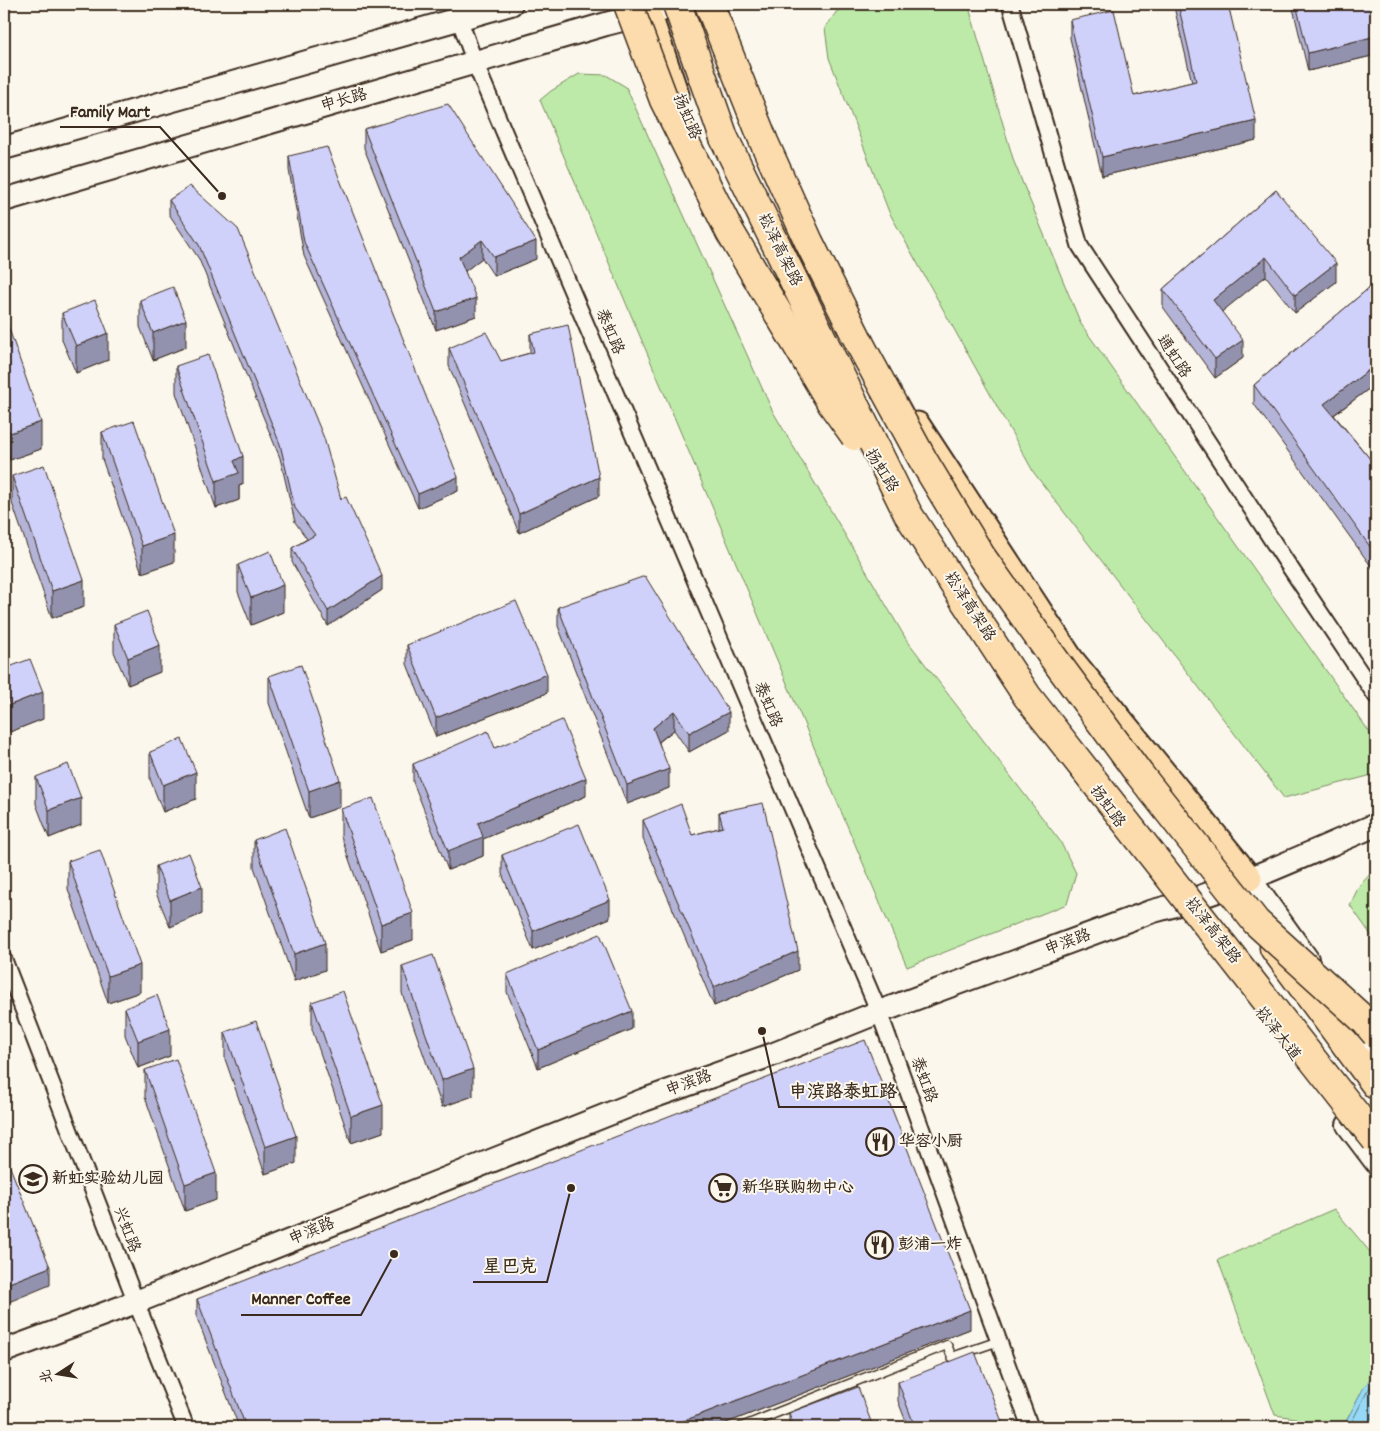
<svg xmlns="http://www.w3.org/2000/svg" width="1380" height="1431" viewBox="0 0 1380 1431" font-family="Dekko,'LXGW WenKai TC',sans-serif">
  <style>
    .green { fill: #bdeaa8; stroke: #7c8a63 }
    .water { fill: #95d9f7; stroke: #7193a0 }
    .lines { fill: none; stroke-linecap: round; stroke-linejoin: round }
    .shore { stroke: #5f7075; stroke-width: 1 }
    .lane-casing { stroke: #3b2a1e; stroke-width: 11 }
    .street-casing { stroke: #3b2a1e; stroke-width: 19 }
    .secondary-casing { stroke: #3b2a1e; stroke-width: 26 }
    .primary-casing { stroke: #3b2a1e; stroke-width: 29 }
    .highway-casing { stroke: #3b2a1e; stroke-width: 31 }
    .lane { stroke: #fbf7ec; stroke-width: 8 }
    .street { stroke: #fbf7ec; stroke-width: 15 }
    .secondary { stroke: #fbf7ec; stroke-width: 22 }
    .primary { stroke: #fcdcac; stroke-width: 25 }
    .highway { stroke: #fcdcac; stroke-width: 28 }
    .highway-bridge-casing { stroke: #3b2a1e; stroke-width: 31; stroke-linecap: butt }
    .highway-bridge { stroke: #fcdcac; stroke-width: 28 }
    .wall { fill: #b3b4d7; stroke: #3b2a1e }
    .shaded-wall { fill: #9292af; stroke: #3b2a1e }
    .building { fill: #d0d1fa; stroke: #3b2a1e }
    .labels { text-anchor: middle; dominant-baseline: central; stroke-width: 4; stroke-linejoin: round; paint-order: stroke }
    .street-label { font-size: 16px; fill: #3b2a1e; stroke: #fbf7ec }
    .poi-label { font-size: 16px; font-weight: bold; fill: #3b2a1e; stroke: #fbf7ec; text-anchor: start }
    .leader { fill: none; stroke: #3b2a1e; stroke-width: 2 }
    .callout-dot { fill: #3b2a1e; stroke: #fbf7ec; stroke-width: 2 }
    .callout-label { font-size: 18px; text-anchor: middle; font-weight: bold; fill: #3b2a1e; stroke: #fbf7ec; stroke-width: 4; stroke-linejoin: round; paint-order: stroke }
  </style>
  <rect width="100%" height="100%" fill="#fbf7ec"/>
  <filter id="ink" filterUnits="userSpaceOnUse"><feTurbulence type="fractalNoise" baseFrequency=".02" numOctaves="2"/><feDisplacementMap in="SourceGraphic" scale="10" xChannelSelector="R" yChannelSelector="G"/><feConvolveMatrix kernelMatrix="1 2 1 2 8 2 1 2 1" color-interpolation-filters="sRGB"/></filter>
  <g filter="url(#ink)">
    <g class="green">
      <polygon points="863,4 968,4 1014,162 1081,324 1373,737 1376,743 1376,774 1284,798 1034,473 889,212 829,58 825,28 837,11"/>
      <polygon points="579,74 606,75 626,87 772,410 906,639 1060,841 1076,873 1067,904 907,967 540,100 551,91"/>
      <polygon points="1376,868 1376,942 1350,905 1359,886"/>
      <polygon points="1334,1209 1376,1259 1376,1370 1363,1390 1343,1427 1294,1427 1296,1418 1275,1415 1218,1260"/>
    </g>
    <polygon class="water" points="1376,1370 1376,1427 1343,1427 1363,1389"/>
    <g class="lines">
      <polyline class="shore" points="1349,1427 1367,1392 1376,1379"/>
      <defs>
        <polyline id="lane" points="741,1427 947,1345 952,1357 999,1341"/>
        <g id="street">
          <polyline points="454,4 475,63 496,113 879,1012 1030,1427"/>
          <polyline points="1010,4 1080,246 1285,560 1376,696"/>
          <polyline points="4,960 136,1302 186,1427"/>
        </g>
        <g id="secondary">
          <polyline points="4,148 511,4"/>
          <polyline points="4,200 606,24 685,4"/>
          <polyline points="1249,878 1307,959"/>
          <polyline points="1355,1023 1376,1052"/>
          <polyline points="1348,1125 1376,1162"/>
          <path d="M 4,1351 L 136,1302 L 644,1100 L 774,1054 L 879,1012 L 1150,912 C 1228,892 1302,856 1376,825"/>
        </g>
        <g id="primary">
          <polyline points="645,4 676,95"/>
          <polyline points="917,425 1071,660 1249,878"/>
        </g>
        <polyline id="highway" points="1274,948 1376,1085"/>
      </defs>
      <use href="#lane" class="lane-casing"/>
      <use href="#street" class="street-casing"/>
      <use href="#secondary" class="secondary-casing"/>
      <use href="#primary" class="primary-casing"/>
      <use href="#highway" class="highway-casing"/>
      <use href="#lane" class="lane"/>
      <use href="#street" class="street"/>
      <use href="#secondary" class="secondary"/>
      <use href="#primary" class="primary"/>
      <use href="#highway" class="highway"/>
      <defs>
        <g id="highway-bridge">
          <polyline points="628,4 664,100 730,232 832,404 855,436"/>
          <polyline points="677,4 724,138 908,514 1027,696 1376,1140"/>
          <polyline points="709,4 764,142 809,242 862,348 923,460 981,556 1055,660 1140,775 1256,922 1365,1021 1376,1034"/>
        </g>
      </defs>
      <use href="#highway-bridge" class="highway-bridge-casing"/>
      <use href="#highway-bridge" class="highway-bridge"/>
    </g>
    <g class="wall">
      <polygon points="1175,4 1228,4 1256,140 1102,176 1070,38 1070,20 1134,96 1192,82 1175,11"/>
      <polygon points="1292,4 1376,4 1376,55 1308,71"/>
      <polygon points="364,129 536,259 494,276 482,258 465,271 476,316 436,330 364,148"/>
      <polygon points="289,156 458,491 418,508 304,256 289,170"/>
      <polygon points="190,186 341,499 382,590 328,626 292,562 292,548 307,539 295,522 280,458 199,259 169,214 169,200"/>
      <polygon points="1276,190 1336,282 1295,313 1266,276 1221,312 1243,358 1215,378 1163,307 1163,289"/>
      <polygon points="1376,282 1376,388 1374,385 1334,415 1376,466 1376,573 1254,404 1254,385"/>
      <polygon points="140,300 186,347 153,360 140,327"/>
      <polygon points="62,313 108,360 76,373 62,340"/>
      <polygon points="4,314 41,449 10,460 4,443"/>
      <polygon points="530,334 599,496 519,533 449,366 449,348 501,361 530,353"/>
      <polygon points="176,366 243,484 239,486 239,500 216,508 176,393"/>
      <polygon points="102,432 174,562 142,573 102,459"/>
      <polygon points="12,476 84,607 52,618 12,503"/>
      <polygon points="238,565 283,612 251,625 238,592"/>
      <polygon points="558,607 729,730 689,752 674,730 659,742 669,788 627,804 558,626"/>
      <polygon points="114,624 160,672 128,685 114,652"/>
      <polygon points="407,645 547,693 436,737 407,664"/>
      <polygon points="4,669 43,719 10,732 4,716"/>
      <polygon points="269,676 340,807 309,818 269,703"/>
      <polygon points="495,748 586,796 483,839 483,856 448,870 413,782 413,764"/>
      <polygon points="150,752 196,799 163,812 150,779"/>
      <polygon points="36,777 81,825 49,838 36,804"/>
      <polygon points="341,809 413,940 381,951 341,836"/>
      <polygon points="719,812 798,970 714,1006 643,839 643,820 692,835 719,828"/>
      <polygon points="254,840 325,970 294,981 254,867"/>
      <polygon points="502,855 610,918 533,950 502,874"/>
      <polygon points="68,861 140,992 108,1003 68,889"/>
      <polygon points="156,866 202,914 170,927 156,893"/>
      <polygon points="402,966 473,1096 442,1107 402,993"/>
      <polygon points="507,974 632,1029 538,1068 507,992"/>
      <polygon points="312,1002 383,1132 351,1143 312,1029"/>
      <polygon points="125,1008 170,1056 138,1068 125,1035"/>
      <polygon points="225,1032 296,1163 265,1174 225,1059"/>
      <polygon points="145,1070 216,1200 185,1211 145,1097"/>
      <polygon points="197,1299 970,1329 716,1427 239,1427 197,1318"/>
      <polygon points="898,1382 1004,1427 908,1427 898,1401"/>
      <polygon points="789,1413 873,1427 789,1427"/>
    </g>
    <g class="shaded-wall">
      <polygon points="4,4 15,4 9,10 4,12"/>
      <polygon points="1376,36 1376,55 1308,71 1308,53"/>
      <polygon points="1256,121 1256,140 1102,176 1102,157"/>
      <polygon points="482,240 482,258 459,276 459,257"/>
      <polygon points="536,241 536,259 494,276 494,257"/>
      <polygon points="1266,257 1266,276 1213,319 1213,300"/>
      <polygon points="1336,263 1336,282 1295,313 1295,295"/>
      <polygon points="476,298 476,316 436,330 436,312"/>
      <polygon points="186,320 186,347 153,360 153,333"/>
      <polygon points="108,333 108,360 76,373 76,346"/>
      <polygon points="1243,340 1243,358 1215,378 1215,359"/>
      <polygon points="1374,366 1374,385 1324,422 1324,404"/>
      <polygon points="41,422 41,449 10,460 10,433"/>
      <polygon points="243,456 243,484 239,486 239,500 216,508 216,481 234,461"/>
      <polygon points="458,477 458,491 418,508 418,494"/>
      <polygon points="599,477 599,496 519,533 519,514"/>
      <polygon points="174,535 174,562 142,573 142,546"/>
      <polygon points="382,576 382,590 328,626 328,611"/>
      <polygon points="84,580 84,607 52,618 52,591"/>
      <polygon points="283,585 283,612 251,625 251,598"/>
      <polygon points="160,645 160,672 128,685 128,658"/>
      <polygon points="547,674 547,693 436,737 436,718"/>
      <polygon points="43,692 43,719 10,732 10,705"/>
      <polygon points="674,711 674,730 653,746 653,728"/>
      <polygon points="729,712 729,730 689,752 689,733"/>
      <polygon points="669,769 669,788 627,804 627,785"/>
      <polygon points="196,772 196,799 163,812 163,785"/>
      <polygon points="586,778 586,796 483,839 483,856 448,870 448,851 478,823"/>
      <polygon points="340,780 340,807 309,818 309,791"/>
      <polygon points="81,798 81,825 49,838 49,810"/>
      <polygon points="202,887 202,914 170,927 170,900"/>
      <polygon points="610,900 610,918 533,950 533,931"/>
      <polygon points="413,913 413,940 381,951 381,924"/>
      <polygon points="325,943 325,970 294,981 294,954"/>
      <polygon points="798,951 798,970 714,1006 714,987"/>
      <polygon points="140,965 140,992 108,1003 108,976"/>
      <polygon points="632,1011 632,1029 538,1068 538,1050"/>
      <polygon points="170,1029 170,1056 138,1068 138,1041"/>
      <polygon points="473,1069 473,1096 442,1107 442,1080"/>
      <polygon points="383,1105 383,1132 351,1143 351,1116"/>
      <polygon points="296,1136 296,1163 265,1174 265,1147"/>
      <polygon points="216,1173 216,1200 185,1211 185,1184"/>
      <polygon points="50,1267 50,1285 4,1304 4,1285"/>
      <polygon points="970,1310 970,1329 716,1427 668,1427"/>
    </g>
    <g class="building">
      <polygon points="1178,4 1228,4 1256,121 1102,157 1070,20 1114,10 1134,96 1196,81"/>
      <polygon points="1296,4 1376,4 1376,36 1308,53"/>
      <polygon points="448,104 536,241 494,257 482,240 459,257 476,298 436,312 364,129"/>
      <polygon points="327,147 458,477 418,494 304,242 289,156"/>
      <polygon points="190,186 238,229 324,438 341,499 346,497 382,576 328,611 292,548 315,535 295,508 280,444 199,245 169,200"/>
      <polygon points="1276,190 1336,263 1295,295 1266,257 1213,300 1243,340 1215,359 1163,289"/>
      <polygon points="1376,282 1376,369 1374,366 1324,404 1376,466 1376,555 1254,385"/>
      <polygon points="173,287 186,320 153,333 140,300"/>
      <polygon points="95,300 108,333 76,346 62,313"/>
      <polygon points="4,314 41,422 10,433 4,416"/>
      <polygon points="568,325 599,477 519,514 449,348 486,332 501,361 534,352 530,334"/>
      <polygon points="208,355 243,456 234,461 239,473 216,481 176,366"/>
      <polygon points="134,421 174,535 142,546 102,432"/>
      <polygon points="44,465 84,580 52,591 12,476"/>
      <polygon points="270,551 283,585 251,598 238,565"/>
      <polygon points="645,576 729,712 689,733 674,711 653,728 669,769 627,785 558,607"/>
      <polygon points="516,601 547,674 436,718 407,645"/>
      <polygon points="147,611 160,645 128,658 114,624"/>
      <polygon points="30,659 43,692 10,705 4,688 4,669"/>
      <polygon points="301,665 340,780 309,791 269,676"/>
      <polygon points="562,720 586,778 478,823 483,837 448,851 413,764 488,731 495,748"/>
      <polygon points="182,739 196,772 163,785 150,752"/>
      <polygon points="68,764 81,798 49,810 36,777"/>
      <polygon points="373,798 413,913 381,924 341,809"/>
      <polygon points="763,803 798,951 714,987 643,820 681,804 692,835 723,827 719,812"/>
      <polygon points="579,824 610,900 533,931 502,855"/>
      <polygon points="285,828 325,943 294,954 254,840"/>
      <polygon points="100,850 140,965 108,976 68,861"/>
      <polygon points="189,853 202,887 170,900 156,866"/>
      <polygon points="600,934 632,1011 538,1050 507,974"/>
      <polygon points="433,955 473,1069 442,1080 402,966"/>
      <polygon points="343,991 383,1105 351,1116 312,1002"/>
      <polygon points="157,995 170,1029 138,1041 125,1008"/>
      <polygon points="256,1021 296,1136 265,1147 225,1032"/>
      <polygon points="865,1040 970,1310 668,1427 246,1427 197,1299"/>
      <polygon points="176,1059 216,1173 185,1184 145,1070"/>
      <polygon points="4,1152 50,1267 4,1285"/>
      <polygon points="975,1352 1004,1427 915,1427 898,1382"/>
      <polygon points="858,1387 873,1427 794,1427 789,1413"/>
    </g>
  </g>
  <defs>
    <symbol id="restaurant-ring" viewBox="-11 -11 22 22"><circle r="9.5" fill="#fbf7ec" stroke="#3b2a1e" stroke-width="1.5"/><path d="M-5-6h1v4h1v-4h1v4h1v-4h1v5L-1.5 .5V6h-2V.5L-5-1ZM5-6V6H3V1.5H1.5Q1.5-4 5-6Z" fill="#3b2a1e"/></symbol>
    <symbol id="school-ring" viewBox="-11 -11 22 22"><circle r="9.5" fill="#fbf7ec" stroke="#3b2a1e" stroke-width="1.5"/><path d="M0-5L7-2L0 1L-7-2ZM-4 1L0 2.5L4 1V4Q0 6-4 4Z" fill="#3b2a1e"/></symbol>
    <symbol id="supermarket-ring" viewBox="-11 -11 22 22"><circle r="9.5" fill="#fbf7ec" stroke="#3b2a1e" stroke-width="1.5"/><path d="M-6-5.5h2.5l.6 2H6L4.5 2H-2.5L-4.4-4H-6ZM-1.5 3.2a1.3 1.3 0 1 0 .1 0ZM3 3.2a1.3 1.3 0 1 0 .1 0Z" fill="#3b2a1e"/></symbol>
  </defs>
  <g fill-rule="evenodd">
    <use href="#restaurant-ring" x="864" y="1126" width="32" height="32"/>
    <use href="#school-ring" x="17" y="1163" width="32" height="32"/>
    <use href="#supermarket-ring" x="707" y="1172" width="32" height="32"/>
    <use href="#restaurant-ring" x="863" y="1229" width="32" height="32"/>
  </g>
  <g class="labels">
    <g class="street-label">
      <text transform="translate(344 101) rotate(-16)">申长路</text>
      <text transform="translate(686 117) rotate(67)">扬虹路</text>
      <text transform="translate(779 250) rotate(64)">崧泽高架路</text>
      <text transform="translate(609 332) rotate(67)">泰虹路</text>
      <text transform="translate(1173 357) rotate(57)">通虹路</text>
      <text transform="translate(881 471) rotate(58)">扬虹路</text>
      <text transform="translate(969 607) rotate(57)">崧泽高架路</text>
      <text transform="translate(767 705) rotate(67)">泰虹路</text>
      <text transform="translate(1107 807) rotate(54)">扬虹路</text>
      <text transform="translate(1212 931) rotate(52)">崧泽高架路</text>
      <text transform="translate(1068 943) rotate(-20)">申滨路</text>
      <text transform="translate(1277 1034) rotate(52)">崧泽大道</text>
      <text transform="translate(923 1080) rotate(70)">泰虹路</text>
      <text transform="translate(689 1084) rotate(-20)">申滨路</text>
      <text transform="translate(126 1230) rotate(69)">兴虹路</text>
      <text transform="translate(312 1232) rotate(-22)">申滨路</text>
    </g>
    <g class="poi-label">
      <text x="899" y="1142">华容小厨</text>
      <text x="52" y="1179">新虹实验幼儿园</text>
      <text x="742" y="1188">新华联购物中心</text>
      <text x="898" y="1245">彭浦一炸</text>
    </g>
  </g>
  <path class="leader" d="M222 196L160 127H60M762 1031L779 1107H907M571 1188L547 1282H473M394 1254L361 1315H241"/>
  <g class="callout-dot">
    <circle cx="222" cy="196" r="5"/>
    <circle cx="762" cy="1031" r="5"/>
    <circle cx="571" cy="1188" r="5"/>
    <circle cx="394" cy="1254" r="5"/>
  </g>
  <g class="callout-label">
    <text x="110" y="117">Family Mart</text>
    <text x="843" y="1097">申滨路泰虹路</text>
    <text x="510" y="1272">星巴克</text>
    <text x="301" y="1304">Manner Coffee</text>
  </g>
  <rect width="1380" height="1431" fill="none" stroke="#fbf7ec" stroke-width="20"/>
  <rect x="10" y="10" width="1360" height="1411" fill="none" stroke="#3b2a1e" stroke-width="2" filter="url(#ink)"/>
  <g transform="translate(58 1374) rotate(258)" stroke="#fbf7ec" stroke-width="4" paint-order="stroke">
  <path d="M0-4L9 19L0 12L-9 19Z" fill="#3b2a1e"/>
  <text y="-8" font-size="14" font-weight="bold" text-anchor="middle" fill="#3b2a1e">北</text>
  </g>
</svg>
